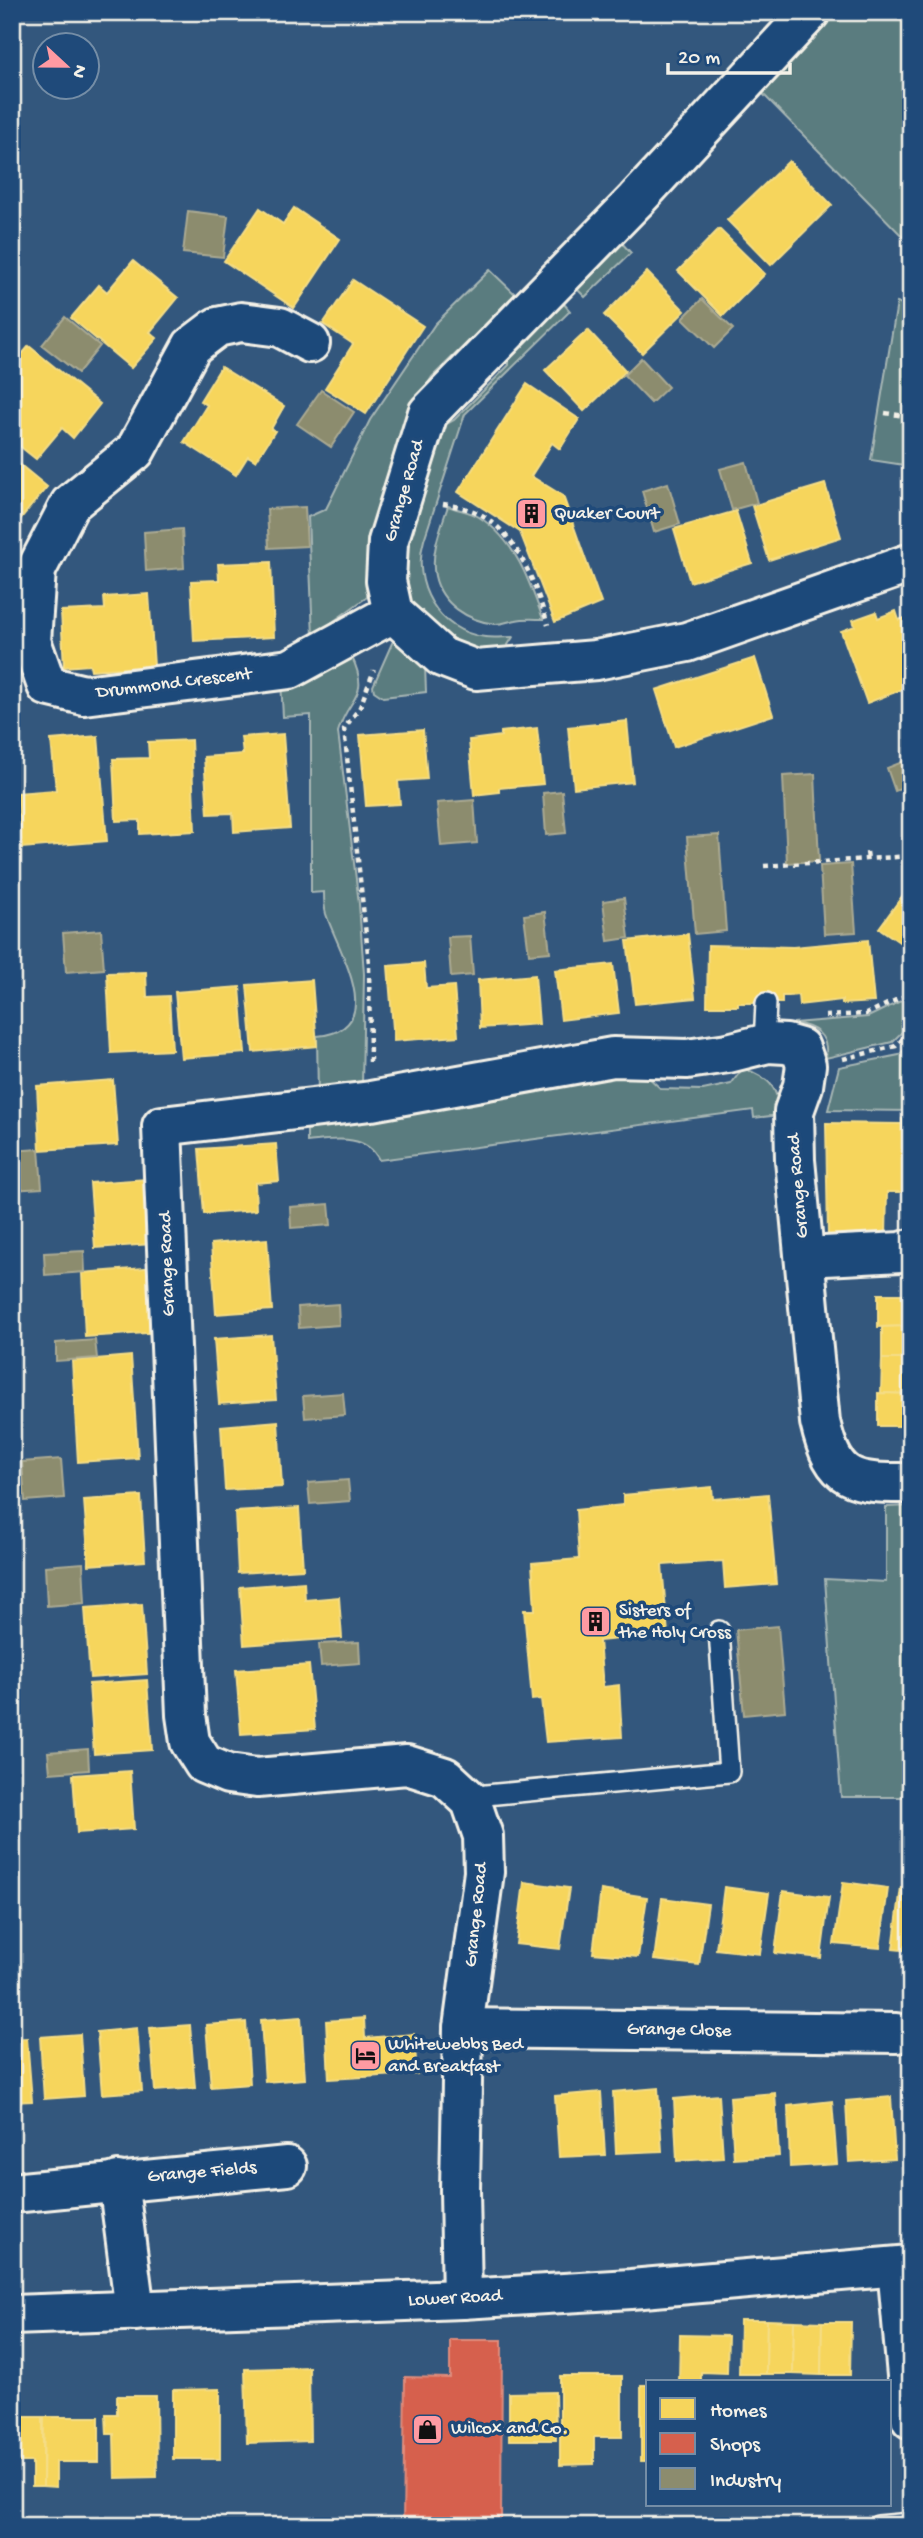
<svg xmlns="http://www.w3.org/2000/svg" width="923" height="2538" viewBox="0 0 923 2538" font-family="'Gochi Hand',sans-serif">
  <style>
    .green { fill: #5a7b7f; stroke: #a7b6b4; stroke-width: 2 }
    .homes { fill: #f6d55c; stroke: #f5dd86; stroke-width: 2 }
    .shops { fill: #d6604d; stroke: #df8c7c; stroke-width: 2 }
    .industry { fill: #8c8c6e; stroke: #abaa93; stroke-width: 2 }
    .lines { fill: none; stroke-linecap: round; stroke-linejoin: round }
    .service-casing { stroke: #f4f1e8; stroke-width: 24 }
    .minor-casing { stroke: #f4f1e8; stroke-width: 44 }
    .path { stroke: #f4f1e8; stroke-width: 4.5; stroke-dasharray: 5 5; stroke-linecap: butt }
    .service { stroke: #1f4a7a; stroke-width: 19 }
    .minor { stroke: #1f4a7a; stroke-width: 38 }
    .labels { text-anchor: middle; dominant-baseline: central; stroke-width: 7; stroke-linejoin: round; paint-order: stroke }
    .street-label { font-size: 19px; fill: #f4f1e8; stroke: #1f4a7a }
    .poi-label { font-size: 19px; fill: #f4f1e8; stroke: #1f4a7a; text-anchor: start }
  </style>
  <rect width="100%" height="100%" fill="#33577d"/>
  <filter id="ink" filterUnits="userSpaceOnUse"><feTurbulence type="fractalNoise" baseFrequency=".0143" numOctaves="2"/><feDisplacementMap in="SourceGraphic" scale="14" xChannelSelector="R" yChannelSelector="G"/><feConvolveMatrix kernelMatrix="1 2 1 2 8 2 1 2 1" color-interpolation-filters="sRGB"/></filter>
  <g filter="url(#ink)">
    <g class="green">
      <polygon points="827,12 911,12 911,245 761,92"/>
      <polygon points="620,241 631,253 585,297 573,285"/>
      <polygon points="490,270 516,295 432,377 417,401 374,592 313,636 308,517 326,509 370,420 435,324"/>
      <path d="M 559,298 L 570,311 L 465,414 L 424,540 C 411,583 438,632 485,637 C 494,638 504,637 513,637 L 502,654 L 491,654 L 451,645 L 415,611 L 407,597 L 403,583 L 404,548 L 441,427 L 454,420 L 509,365 L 509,348 Z"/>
      <polygon points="897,303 911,307 911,466 871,460"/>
      <path d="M 448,506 C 458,510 471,512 479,517 C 515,540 529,580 543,619 C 535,619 524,618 516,620 C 509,621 503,624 495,624 C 468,621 441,604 435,576 C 430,554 441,527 448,506 Z"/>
      <polygon points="396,639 425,665 426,692 383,697 374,691 373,686 392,643"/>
      <path d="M 351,655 C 372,699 348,695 338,732 L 359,904 L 364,974 L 362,1087 L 318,1095 L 317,1036 C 390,1030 338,951 326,914 C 324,907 324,899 324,892 L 311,893 L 311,715 L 283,717 L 281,680 Z"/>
      <path d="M 911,996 L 911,1023 L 892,1042 L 826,1058 C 829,1034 814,1026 793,1023 L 868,1017 Z"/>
      <polygon points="911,1043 911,1111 828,1110 839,1067 899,1055"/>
      <path d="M 743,1068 C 769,1078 779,1086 779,1115 L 754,1118 L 753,1110 L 379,1160 C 366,1132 331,1140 307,1142 L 307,1130 L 581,1076 L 645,1074 L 661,1089 L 703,1090 L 731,1084 Z"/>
      <polygon points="911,1506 911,1797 841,1797 825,1579 886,1582 886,1507"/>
    </g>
    <g class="homes">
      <polygon points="789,161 832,205 771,265 727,220"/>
      <polygon points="260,208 283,224 294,208 340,239 294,308 224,261"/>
      <polygon points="719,229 765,274 723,316 678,271"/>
      <polygon points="133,261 178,298 150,332 157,338 131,368 71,318 99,285 107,292"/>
      <polygon points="647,272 685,311 642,353 604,315"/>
      <polygon points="353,280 423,326 366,414 325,388 353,344 323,324"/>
      <polygon points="588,330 626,371 584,411 545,370"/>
      <polygon points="29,346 100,404 73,438 62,428 36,459 12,440 12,366"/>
      <polygon points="221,367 284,406 271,429 275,431 256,461 248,456 236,475 184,442 207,405 200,401"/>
      <polygon points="527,384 579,419 560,449 552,443 531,476 563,496 601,603 555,622 520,532 458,492"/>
      <polygon points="12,458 47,487 12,529"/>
      <polygon points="825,484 841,537 769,560 752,506"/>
      <polygon points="736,511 752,563 690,582 674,529"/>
      <polygon points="271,562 274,637 194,641 191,581 219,580 218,564"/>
      <polygon points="149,594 154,666 91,670 90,665 64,667 61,611 105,609 104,597"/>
      <polygon points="911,609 911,686 867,703 841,631 855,626 853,620 876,612 878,618 896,611 899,620 908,617 906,611"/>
      <polygon points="755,658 773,715 674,747 656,690"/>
      <polygon points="627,721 633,782 574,788 568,727"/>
      <polygon points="537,728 543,784 499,788 499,792 474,795 469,740 501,736 501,732"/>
      <polygon points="423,730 427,779 398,781 400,804 366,806 360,735"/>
      <polygon points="283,734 290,828 234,832 233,813 208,814 204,757 243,754 241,737"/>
      <polygon points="98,736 107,841 22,848 17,793 56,790 51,740"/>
      <polygon points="191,740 195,831 140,834 140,820 116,821 113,759 149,758 148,742"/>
      <polygon points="911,884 911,950 879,928"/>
      <polygon points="688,934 695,998 635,1004 627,941"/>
      <polygon points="868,940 874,1002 842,1004 842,1000 799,1005 798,995 789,996 782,996 782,1003 738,1003 738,1006 707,1006 708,945 793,947"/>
      <polygon points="424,963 426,988 454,986 458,1036 394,1041 388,966"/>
      <polygon points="613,964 619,1013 561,1020 555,970"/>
      <polygon points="146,972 147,997 169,996 172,1050 111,1053 107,973"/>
      <polygon points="535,975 539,1024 480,1028 478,980"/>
      <polygon points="312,980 317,1046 253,1052 247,985"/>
      <polygon points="240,987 245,1053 181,1058 175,992"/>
      <polygon points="113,1080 118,1145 40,1150 37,1086"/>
      <polygon points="902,1119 911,1119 911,1192 887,1192 886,1237 828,1237 826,1123 902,1124"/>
      <polygon points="276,1144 279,1181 255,1183 256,1210 204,1214 199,1149"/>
      <polygon points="147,1179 152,1244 95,1248 90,1183"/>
      <polygon points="267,1239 272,1310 216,1314 211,1244"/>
      <polygon points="157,1267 162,1332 85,1337 82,1273"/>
      <polygon points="878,1294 911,1294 911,1326 878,1327"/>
      <polygon points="911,1326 911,1359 882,1359 882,1327"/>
      <polygon points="271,1335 276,1400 219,1404 214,1339"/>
      <polygon points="131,1356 138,1458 78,1462 72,1361"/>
      <polygon points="882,1359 911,1359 911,1394 881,1393"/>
      <polygon points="878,1393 911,1394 911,1426 878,1426"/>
      <polygon points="278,1421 282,1487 225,1490 221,1426"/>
      <polygon points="712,1487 713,1499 768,1494 776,1584 725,1588 723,1561 662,1565 668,1634 599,1641 603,1687 619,1685 622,1737 546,1742 541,1699 532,1700 524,1610 535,1610 532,1563 579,1559 576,1510 623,1505 623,1495"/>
      <polygon points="141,1496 145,1561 89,1565 84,1500"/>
      <polygon points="299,1508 303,1569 238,1573 235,1512"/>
      <polygon points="304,1582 305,1600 339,1597 342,1638 244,1645 240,1587"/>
      <polygon points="142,1604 147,1674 90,1678 85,1608"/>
      <polygon points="309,1665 315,1729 241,1734 236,1670"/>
      <polygon points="147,1680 152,1750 94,1754 89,1684"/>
      <polygon points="130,1771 134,1829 77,1833 73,1775"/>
      <polygon points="524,1882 569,1888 560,1949 516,1944"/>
      <polygon points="843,1882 888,1888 880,1948 834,1944"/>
      <polygon points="724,1887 769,1893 760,1954 716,1949"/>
      <polygon points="901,1887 911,1888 911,1951 893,1949"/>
      <polygon points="601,1890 647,1897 638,1957 593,1953"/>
      <polygon points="783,1891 829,1897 821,1958 775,1953"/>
      <polygon points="662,1898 708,1904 699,1965 654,1960"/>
      <polygon points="301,2017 305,2079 265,2082 261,2020"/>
      <polygon points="364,2018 365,2038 414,2034 417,2074 329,2079 326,2021"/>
      <polygon points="246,2022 250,2084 211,2087 206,2025"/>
      <polygon points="190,2025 195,2088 155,2091 150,2028"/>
      <polygon points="137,2028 142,2091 102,2094 97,2032"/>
      <polygon points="80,2034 84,2096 44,2099 40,2037"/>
      <polygon points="27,2038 32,2101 12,2102 12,2039"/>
      <polygon points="904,2087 911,2087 911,2149 906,2149"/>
      <polygon points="658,2088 662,2151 616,2153 613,2092"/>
      <polygon points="601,2092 605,2155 559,2157 555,2096"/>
      <polygon points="775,2093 779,2156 734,2159 730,2097"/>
      <polygon points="719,2095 723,2158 677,2161 674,2099"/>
      <polygon points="891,2097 895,2159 849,2162 846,2101"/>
      <polygon points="832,2101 837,2164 790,2167 788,2106"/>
      <polygon points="740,2320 767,2320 766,2374 739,2374"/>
      <polygon points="767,2320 794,2321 793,2374 766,2374"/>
      <polygon points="794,2321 822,2322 821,2375 793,2374"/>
      <polygon points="822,2322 851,2322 850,2375 821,2375"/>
      <polygon points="680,2335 728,2336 727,2373 701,2372 701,2382 679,2382"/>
      <polygon points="309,2367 310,2441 247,2443 245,2369"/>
      <polygon points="560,2376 622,2376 622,2437 594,2437 594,2464 560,2465"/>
      <rect x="641" y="2385" width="7" height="76"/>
      <polygon points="220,2389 220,2459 173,2459 173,2390"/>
      <polygon points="555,2392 556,2440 509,2440 509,2393"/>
      <polygon points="117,2396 156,2396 157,2477 115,2478 114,2434 107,2434 106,2414 117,2414"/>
      <polygon points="12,2417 43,2417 43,2486 32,2486 32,2462 12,2462"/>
      <polygon points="44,2417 99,2417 99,2462 56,2462 56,2487 43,2486"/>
    </g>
    <polygon class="shops" points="450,2340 502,2340 501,2526 403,2526 405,2377 450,2378"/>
    <g class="industry">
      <polygon points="188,211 228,216 223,257 183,253"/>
      <polygon points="702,299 733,329 714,348 683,318"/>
      <polygon points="65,317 100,346 78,373 42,345"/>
      <polygon points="641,358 668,387 651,403 624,375"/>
      <polygon points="321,390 354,412 331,447 297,424"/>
      <polygon points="746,462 757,503 732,510 720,469"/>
      <polygon points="668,483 680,524 654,532 642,491"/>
      <polygon points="305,507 307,546 269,548 267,509"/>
      <polygon points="182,529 184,568 146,571 144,532"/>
      <polygon points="910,759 911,785 895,791 887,768"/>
      <polygon points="815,774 819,861 787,863 783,776"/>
      <polygon points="562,791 566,833 546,835 543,793"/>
      <polygon points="474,800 477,843 441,846 437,803"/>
      <polygon points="719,835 726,931 695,934 687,837"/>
      <polygon points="851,864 856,932 824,934 820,866"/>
      <polygon points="624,898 629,938 608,941 603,901"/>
      <polygon points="545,912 550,952 529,954 524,915"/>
      <polygon points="101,930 104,969 66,972 63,933"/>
      <polygon points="470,936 473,975 451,977 448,937"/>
      <polygon points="39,1149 42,1188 12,1190 12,1151"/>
      <polygon points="329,1204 331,1225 291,1228 290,1207"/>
      <polygon points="84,1251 85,1272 45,1275 44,1253"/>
      <polygon points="338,1304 339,1325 299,1328 298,1307"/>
      <polygon points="95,1340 97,1358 56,1361 56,1343"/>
      <polygon points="343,1393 345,1415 305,1418 303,1396"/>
      <polygon points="61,1459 64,1498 25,1501 22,1462"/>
      <polygon points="348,1480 350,1501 310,1504 308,1483"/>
      <polygon points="83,1563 85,1603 47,1606 45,1566"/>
      <polygon points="778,1626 785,1711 744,1715 736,1630"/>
      <polygon points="359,1642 360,1663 321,1666 319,1644"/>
      <polygon points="88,1749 89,1770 50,1773 48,1752"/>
    </g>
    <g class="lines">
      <defs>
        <g id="service">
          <polyline points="764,1045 766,1003"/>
          <polyline points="471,1801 486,1795 729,1772 719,1631"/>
          <polyline points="878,2526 911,2523"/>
        </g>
        <g id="minor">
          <polyline points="810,12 636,200 428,413 388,542 386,581 393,613 442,657 476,670 596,660 687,642 911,563"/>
          <polyline points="310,343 280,327 241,322 217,327 192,346 135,451 70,504 36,570 31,641 47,686 84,695 290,669 393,613"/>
          <polyline points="805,1257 901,1252 911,1249"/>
          <polyline points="463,2028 896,2033"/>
          <polyline points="118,2181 135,2311"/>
          <polyline points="12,2193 287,2166"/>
          <polyline points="897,2267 911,2419"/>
          <path d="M 462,2299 L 460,2190 L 463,2028 L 484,1872 L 483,1836 L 471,1801 L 445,1777 L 407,1765 L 257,1778 L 228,1774 L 204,1764 L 190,1742 L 186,1715 L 162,1126 L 371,1101 L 613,1057 L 687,1059 L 728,1053 L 768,1043 L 786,1044 L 800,1048 L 806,1065 L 803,1086 L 794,1111 L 795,1160 L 820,1422 C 834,1483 853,1483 911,1483"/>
          <polyline points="12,2315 462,2299 631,2289 911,2265"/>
        </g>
      </defs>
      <use href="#service" class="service-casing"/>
      <use href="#minor" class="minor-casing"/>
      <g class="path">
        <polyline points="885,413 911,417"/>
        <path d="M 443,504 C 455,506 468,508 480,514 C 519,536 535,584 548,625"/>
        <polyline points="867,852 868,859"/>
        <polyline points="764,866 911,856"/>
        <polyline points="825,1016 866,1014 911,993"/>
        <polyline points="843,1059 896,1046 911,1030"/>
        <polyline points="370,1062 369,963 344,729 360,707 374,670"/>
      </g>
      <use href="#service" class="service"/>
      <use href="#minor" class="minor"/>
    </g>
  </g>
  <defs>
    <symbol id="building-square" viewBox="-11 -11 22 22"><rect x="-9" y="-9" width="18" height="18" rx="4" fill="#ff9aa2" stroke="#1f4a7a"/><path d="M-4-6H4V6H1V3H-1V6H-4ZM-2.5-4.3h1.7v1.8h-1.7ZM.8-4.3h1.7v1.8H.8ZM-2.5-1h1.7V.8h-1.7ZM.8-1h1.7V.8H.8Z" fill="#111"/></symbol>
    <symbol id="hotel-square" viewBox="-11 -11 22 22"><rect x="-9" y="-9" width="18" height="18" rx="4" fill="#ff9aa2" stroke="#1f4a7a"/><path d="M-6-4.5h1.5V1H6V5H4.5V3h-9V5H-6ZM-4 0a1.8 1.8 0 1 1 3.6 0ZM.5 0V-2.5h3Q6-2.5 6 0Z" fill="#111"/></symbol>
    <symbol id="shop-square" viewBox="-11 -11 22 22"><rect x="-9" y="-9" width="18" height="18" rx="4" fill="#ff9aa2" stroke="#1f4a7a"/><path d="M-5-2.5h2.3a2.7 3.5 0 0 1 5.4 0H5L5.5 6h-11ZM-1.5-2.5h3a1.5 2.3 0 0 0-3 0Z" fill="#111"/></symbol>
  </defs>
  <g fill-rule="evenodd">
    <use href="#building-square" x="514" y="496" width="35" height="35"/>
    <use href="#building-square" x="578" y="1604" width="35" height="35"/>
    <use href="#hotel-square" x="348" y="2038" width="35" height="35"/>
    <use href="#shop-square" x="410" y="2412" width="35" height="35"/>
  </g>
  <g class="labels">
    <g class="street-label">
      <text transform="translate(405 491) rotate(-74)">Grange Road</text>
      <text transform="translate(174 684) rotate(-7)">Drummond Crescent</text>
      <text transform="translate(799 1186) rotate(-95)">Grange Road</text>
      <text transform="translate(168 1264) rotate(-92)">Grange Road</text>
      <text transform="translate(477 1915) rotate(-84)">Grange Road</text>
      <text transform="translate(679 2031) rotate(1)">Grange Close</text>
      <text transform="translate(202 2173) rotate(-5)">Grange Fields</text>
      <text transform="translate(455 2299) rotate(-3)">Lower Road</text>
    </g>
    <g class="poi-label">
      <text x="554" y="514">Quaker Court</text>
      <text x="619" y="1611">Sisters of<tspan x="619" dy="22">the Holy Cross</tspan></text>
      <text x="388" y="2045">Whitewebbs Bed<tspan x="388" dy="22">and Breakfast</tspan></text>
      <text x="451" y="2429">Wilcox and Co.</text>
    </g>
  </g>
  <rect width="923" height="2538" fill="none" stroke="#1f4a7a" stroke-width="42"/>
  <rect x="21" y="21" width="881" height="2496" fill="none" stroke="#f4f1e8" stroke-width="2.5" filter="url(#ink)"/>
  <rect x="646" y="2380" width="245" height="126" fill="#1f4a7a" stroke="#748da6" stroke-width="2"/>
  <rect x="660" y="2398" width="35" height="21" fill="#f6d55c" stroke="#748da6" stroke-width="2"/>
  <text x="710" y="2416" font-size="21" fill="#f4f1e8">Homes</text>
  <rect x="660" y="2433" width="35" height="21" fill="#d6604d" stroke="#748da6" stroke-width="2"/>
  <text x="710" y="2450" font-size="21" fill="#f4f1e8">Shops</text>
  <rect x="660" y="2468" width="35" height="21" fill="#8c8c6e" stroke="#748da6" stroke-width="2"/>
  <text x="710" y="2486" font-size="21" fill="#f4f1e8">Industry</text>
  <g transform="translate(66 66) rotate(112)"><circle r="33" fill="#1f4a7a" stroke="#748da6" stroke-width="2"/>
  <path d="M0-5L12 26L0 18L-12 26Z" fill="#ff9aa2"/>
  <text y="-10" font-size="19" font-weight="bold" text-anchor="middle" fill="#f4f1e8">N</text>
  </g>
  <path d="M668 63v10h122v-10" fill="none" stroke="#f4f1e8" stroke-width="3.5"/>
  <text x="678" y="63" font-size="21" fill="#f4f1e8" stroke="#1f4a7a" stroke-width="5" paint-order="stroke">20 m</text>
</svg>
